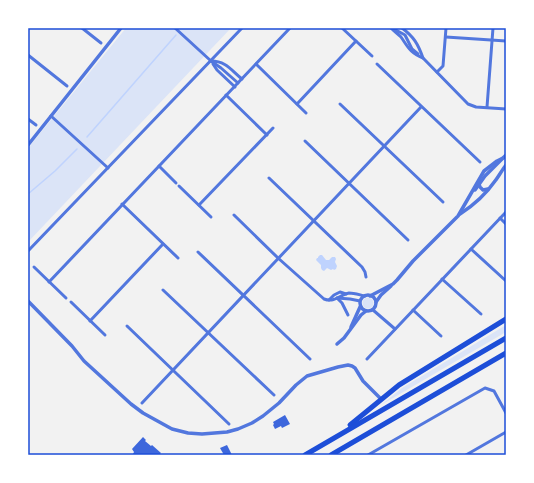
<svg xmlns="http://www.w3.org/2000/svg" width="534" height="483" viewBox="0 0 534 483" font-family="Signika,sans-serif">
  <style>
    .green { fill: #dbe4f7 }
    .water { fill: #bfd3fe }
    .lines { fill: none; stroke-linecap: round; stroke-linejoin: round }
    .stream { stroke: #bfd3fe; stroke-width: 1.5 }
    .building { fill: #3d67dc }
    .minor { stroke: #5277de; stroke-width: 3 }
    .tertiary { stroke: #5277de; stroke-width: 3.5 }
    .trunk { stroke: #1d4ed8; stroke-width: 5 }
    .neatline { fill: none; stroke: #1d4ed8; stroke-width: 1.5 }
  </style>
  <rect width="100%" height="100%" fill="#f2f2f2"/>
  <g class="green">
    <polygon points="126,28 231,28 28,242 28,148"/>
    <circle cx="368" cy="303" r="5.5"/>
    <polygon points="506,325 506,332 381,405 402,388"/>
  </g>
  <polygon class="water" points="320,255 322,255 326,260 329,260 332,257 335,257 336,259 335,262 337,266 336,269 334,270 333,269 331,270 327,268 324,271 322,270 321,268 321,265 316,260 317,258 318,258 318,257"/>
  <g class="lines">
    <g class="stream">
      <polyline points="87,137 176,35"/>
      <polyline points="28,194 55,171 77,149"/>
    </g>
  </g>
  <g class="building">
    <polygon points="285,415 290,424 282,428 281,426 275,429 273,425 274,424 273,422"/>
    <polygon points="143,437 146,440 145,441 151,446 152,445 161,453 159,455 134,455 133,454 134,452 132,449"/>
    <polygon points="227,445 232,455 224,455 220,448"/>
  </g>
  <g class="lines">
    <g class="minor">
      <polyline points="82,28 101,43"/>
      <polyline points="175,28 211,61 221,68 238,83"/>
      <polyline points="342,28 372,56"/>
      <path d="M 391,28 C 394,31 398,34 401,37 C 408,47 410,53 423,58 L 468,104 L 476,107 L 506,109"/>
      <path d="M 402,28 C 414,37 418,44 423,58"/>
      <polyline points="394,29 405,35 412,49 418,54"/>
      <polyline points="446,37 506,41"/>
      <polyline points="28,55 67,86"/>
      <path d="M 211,61 C 226,61 231,70 242,79"/>
      <polyline points="213,64 217,70 235,87"/>
      <polyline points="256,64 306,113"/>
      <polyline points="377,64 480,162"/>
      <polyline points="437,72 443,66 446,28"/>
      <polyline points="226,95 267,135"/>
      <polyline points="297,104 356,41"/>
      <polyline points="340,104 443,202"/>
      <polyline points="487,107 493,28"/>
      <polyline points="51,116 108,168"/>
      <polyline points="28,119 36,125"/>
      <polyline points="305,141 408,240"/>
      <polyline points="159,166 176,183"/>
      <polyline points="269,178 362,267 365,272 366,277"/>
      <polyline points="179,186 211,217"/>
      <polyline points="122,204 178,258"/>
      <polyline points="199,205 273,128"/>
      <path d="M 234,215 L 278,258 L 324,299 C 335,303 339,295 349,293 C 354,293 360,295 365,296"/>
      <polyline points="500,218 506,224"/>
      <polyline points="471,249 506,281"/>
      <polyline points="28,251 242,28"/>
      <polyline points="198,252 310,359"/>
      <polyline points="34,267 66,298"/>
      <polyline points="442,279 481,314"/>
      <polyline points="49,282 290,28"/>
      <polyline points="163,290 274,395"/>
      <polyline points="337,298 350,299 360,301"/>
      <polyline points="337,298 342,303 348,315"/>
      <polyline points="329,300 334,295 340,292 346,294"/>
      <polyline points="71,302 105,335"/>
      <polyline points="373,310 395,329"/>
      <polyline points="413,310 441,336"/>
      <polyline points="90,321 163,244"/>
      <polyline points="127,326 229,424"/>
      <polyline points="367,359 506,212"/>
      <polyline points="142,403 421,107"/>
      <polyline points="368,455 485,388 494,391 506,413"/>
      <polyline points="466,455 506,432"/>
    </g>
    <g class="tertiary">
      <polyline points="28,145 121,28"/>
      <polyline points="479,184 480,187 483,190 488,189"/>
      <polyline points="475,190 485,176 506,155"/>
      <path d="M 460,214 C 474,205 486,194 495,181 C 499,176 502,170 506,165"/>
      <circle cx="368" cy="303" r="8"/>
      <polyline points="370,296 393,284 397,280 413,261 458,216 484,171 497,161 503,158"/>
      <polyline points="28,301 72,346 84,361 131,404 143,413 172,429 188,433 202,434 227,432 238,429 252,423 263,416 279,403 296,385 307,376 338,367 348,365 352,366 355,368 363,381 381,399"/>
      <polyline points="376,302 381,295 391,286"/>
      <polyline points="351,327 360,307"/>
      <polyline points="337,344 344,338 361,315 366,311"/>
    </g>
    <g class="trunk">
      <polyline points="350,425 399,385 506,319"/>
      <polyline points="305,455 506,338"/>
      <polyline points="331,455 506,353"/>
    </g>
  </g>
  <rect width="534" height="483" fill="none" stroke="#ffffff" stroke-width="58"/>
  <rect x="29" y="29" width="476" height="425" class="neatline"/>
</svg>
